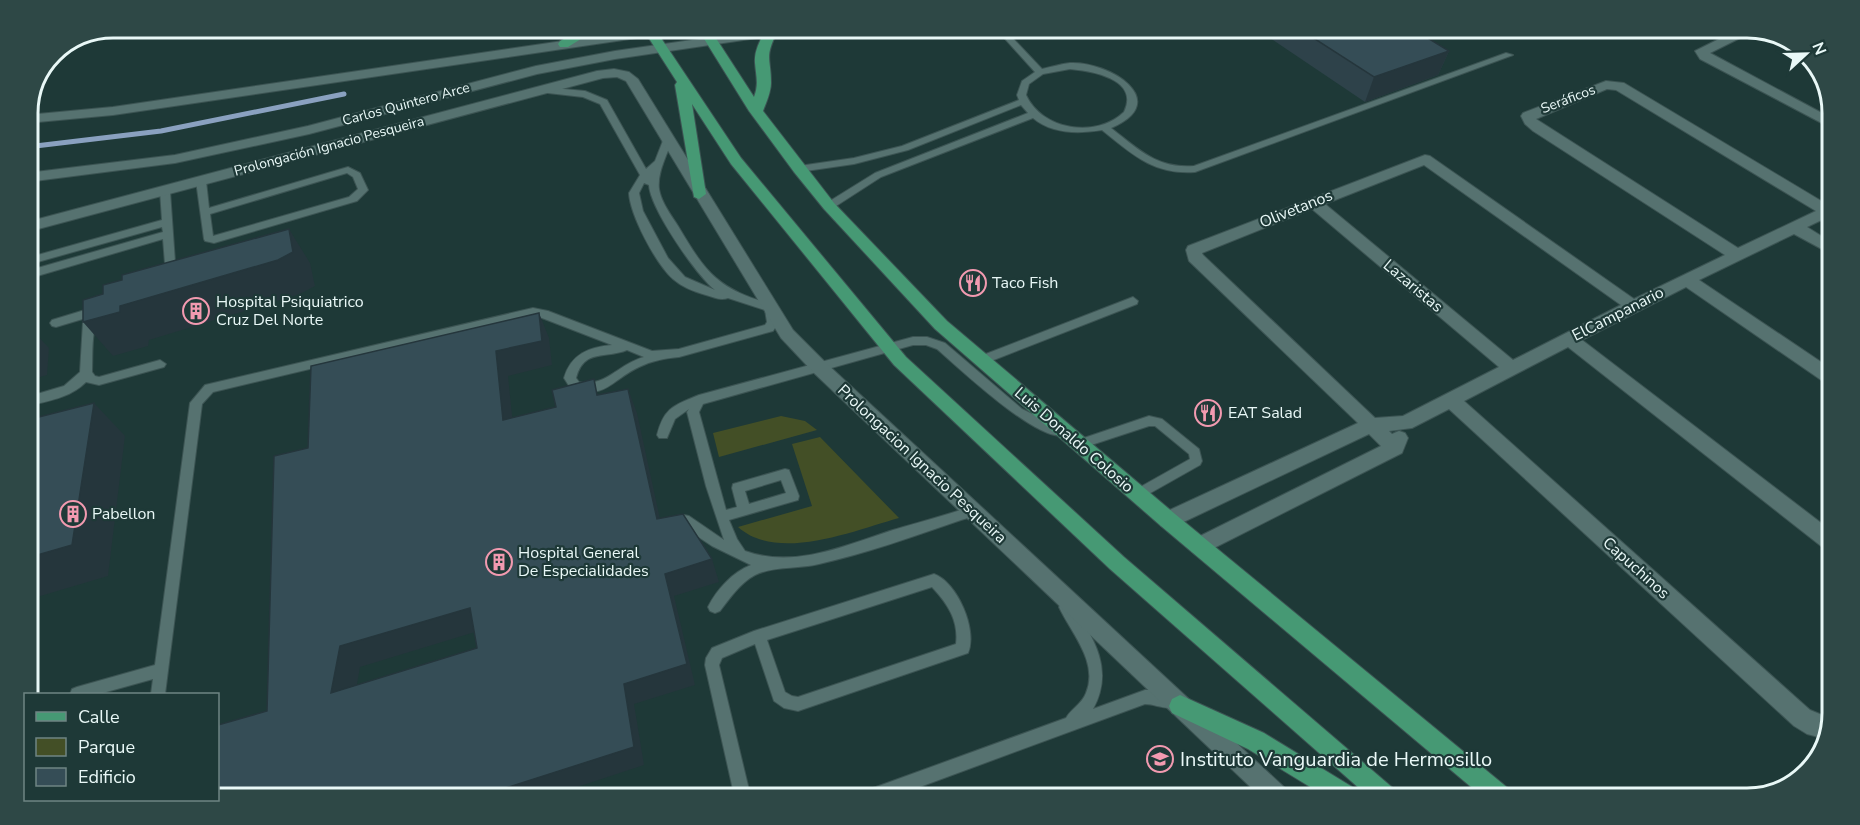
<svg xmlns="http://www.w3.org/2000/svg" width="1860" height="825" viewBox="0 0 1860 825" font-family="'Nunito Sans',sans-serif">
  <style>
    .green { fill: #434f26 }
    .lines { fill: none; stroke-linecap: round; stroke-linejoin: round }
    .stream { stroke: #8aa1c0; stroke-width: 5 }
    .lane-casing { stroke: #3c5453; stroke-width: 2 }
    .street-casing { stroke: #3c5453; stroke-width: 2 }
    .secondary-casing { stroke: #3c5453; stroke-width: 2 }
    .primary-casing { stroke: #3c5453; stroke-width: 2 }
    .lane { fill: #567270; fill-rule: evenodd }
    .street { fill: #567270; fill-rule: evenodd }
    .secondary { fill: #567270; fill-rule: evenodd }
    .primary { fill: #469974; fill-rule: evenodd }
    .wall { fill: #2e424a }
    .shaded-wall { fill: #25363c }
    .building { fill: #354d56; stroke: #25363c; stroke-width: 1.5; fill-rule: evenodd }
    .labels { text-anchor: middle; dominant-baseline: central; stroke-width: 4.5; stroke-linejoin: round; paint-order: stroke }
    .far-street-label { font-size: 14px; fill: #e9f8f7; stroke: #1e3937 }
    .street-label { font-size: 16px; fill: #e9f8f7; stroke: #1e3937 }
    .poi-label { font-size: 16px; fill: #e9f8f7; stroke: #1e3937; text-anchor: start }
    .near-poi-label { font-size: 20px; fill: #e9f8f7; stroke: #1e3937; text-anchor: start }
    .rim { fill: none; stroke: #e9f8f7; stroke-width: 3 }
  </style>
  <rect width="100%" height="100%" fill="#1e3937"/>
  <g class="green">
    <polygon points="781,416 805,421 817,430 719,457 713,433"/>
    <path d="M 820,437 L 899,518 C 855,530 778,563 738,527 L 812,506 L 792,444 Z"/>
  </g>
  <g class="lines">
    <polyline class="stream" points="27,147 161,131 344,94"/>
    <defs>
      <g id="lane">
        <path d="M 998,31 L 1006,31 L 1042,69 C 1051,67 1061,64 1070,63 C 1109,61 1174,101 1111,128 C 1138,149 1157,169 1194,166 L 1506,53 L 1513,55 L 1195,172 C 1153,175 1132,154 1102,130 C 1078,134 1052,134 1033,118 L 881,177 L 833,208 L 825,208 L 825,204 L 875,173 L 1028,113 L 1021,105 L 908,150 L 854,164 L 799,172 L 794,169 L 799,166 L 854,158 L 902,146 L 1019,100 L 1017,95 L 1022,81 L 1035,72 ZM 1070,69 C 1092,71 1140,79 1124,112 C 1096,139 1042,130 1026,95 L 1029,84 L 1043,74 Z"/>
        <path d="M 542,87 L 585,91 L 607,100 L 646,169 L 655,161 L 664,138 L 670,138 L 672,140 C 667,155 657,173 659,189 C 661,202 671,215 678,226 C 707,275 718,289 774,305 L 779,322 L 773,331 L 679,357 C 666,358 651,361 639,367 C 611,380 606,400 571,389 L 564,378 C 571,354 589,347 612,345 L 542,318 L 533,316 L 213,392 L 202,404 L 165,694 L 151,694 L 153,679 L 99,694 L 70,694 L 72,689 L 77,687 L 155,665 L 190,403 L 205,385 L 533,308 L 548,311 L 652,351 L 679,349 L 765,325 L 767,322 L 765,310 L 728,298 C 721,301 713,297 706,295 C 695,292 682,287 673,279 C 656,264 630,215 629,193 L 640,175 L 600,104 L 583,97 L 539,92 L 539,88 ZM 644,183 L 649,185 C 650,208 696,275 715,290 L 685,277 L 668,258 L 643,211 L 639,193 ZM 627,350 L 644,357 C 618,364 605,388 579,382 L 576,378 C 584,348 606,359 627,350 Z"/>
        <path d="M 348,167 L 360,173 L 368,190 L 357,201 L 214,243 L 205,241 L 204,239 L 196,181 L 198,179 L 204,179 L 206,181 L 209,208 ZM 347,173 L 353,177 L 358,189 L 349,197 L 213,236 L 210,214 Z"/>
        <polygon points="165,188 170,191 176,276 175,279 171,280 166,276 163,239 27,279 27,271 163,232 162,227 27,265 27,258 162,220 160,191"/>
        <polygon points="1133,297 1138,301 1137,304 986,363 978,363 976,360 978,357"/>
        <path d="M 98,306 L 104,310 C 90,323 93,352 92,372 L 95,376 L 99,377 L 160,360 L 166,364 L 164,367 L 99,385 L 86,382 C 70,398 48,401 27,406 L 27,397 L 64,386 L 80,372 L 83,322 L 86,318 L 56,327 L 52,326 L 50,323 L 52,320 Z"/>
        <path d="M 913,337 L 927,337 L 945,343 L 1022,409 L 1063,429 L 1065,432 L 1063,435 C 1038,443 958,367 937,349 L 926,345 L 913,345 L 703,404 L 699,412 L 726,510 L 737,507 L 732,488 L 733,484 L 785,469 L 789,470 L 799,496 L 798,500 L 729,520 L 737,539 L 745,551 C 795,569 846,545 893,530 C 920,522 947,515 973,506 L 978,507 L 979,511 L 978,515 L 961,520 C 915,536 867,553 819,564 C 799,569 773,566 755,575 C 740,583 730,598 720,611 L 715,613 L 710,611 L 708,607 C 717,589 733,572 751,565 L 712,546 L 679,524 L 677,520 L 679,516 L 684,515 L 689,516 L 724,540 L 706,486 L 687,412 L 689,409 L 675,419 L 667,438 L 659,438 L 657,435 C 664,407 675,405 699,395 ZM 781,480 L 786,493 L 749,504 L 745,491 Z"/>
        <polygon points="1149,416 1162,419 1199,449 1202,461 1200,465 1138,500 1133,499 1132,495 1133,491 1190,459 1189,454 1155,426 1149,426 1079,449 1075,447 1073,444 1075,441"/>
        <path d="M 934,574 C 957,582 978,630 968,653 L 798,711 L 784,708 L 774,701 L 755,644 L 722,658 L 719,665 L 750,794 L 734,794 L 705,665 L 706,658 L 712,648 L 754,631 ZM 932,587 C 947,603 959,620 956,644 L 798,697 L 792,696 L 785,692 L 767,640 Z"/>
        <path d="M 1066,601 L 1071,603 C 1093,637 1115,669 1093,709 L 1145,690 L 1154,690 L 1174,697 L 1176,702 L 1174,707 C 1165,710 1155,704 1145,704 L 898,795 L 868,794 L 870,789 L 876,787 L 1066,718 C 1071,709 1082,704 1086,693 C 1099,662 1071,633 1059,607 L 1061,603 Z"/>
      </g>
      <g id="street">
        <polygon points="1731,33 1748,34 1710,53 1833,119 1833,129 1700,59 1695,51"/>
        <path d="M 1606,81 L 1624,83 L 1828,205 L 1832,204 L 1832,215 L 1807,227 L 1831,242 L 1831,254 L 1794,234 L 1699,280 L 1830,368 L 1830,383 L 1824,382 L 1686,287 L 1582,340 L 1829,529 L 1828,548 L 1821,546 L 1568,347 L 1464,401 L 1810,710 L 1827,717 L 1826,739 L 1807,734 L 1794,726 L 1449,409 L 1412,428 L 1389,431 L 1392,434 L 1399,431 L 1405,433 L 1408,438 L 1402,453 L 1206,552 L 1199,554 L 1192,552 L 1189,546 L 1192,540 L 1381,446 L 1369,434 L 1175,526 L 1168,528 L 1161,526 L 1158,520 L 1161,514 L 1358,423 L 1189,261 L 1186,250 L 1188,246 L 1425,155 L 1430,156 L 1634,299 L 1725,255 L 1533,131 L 1525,124 L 1521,116 L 1523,113 ZM 1607,89 L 1616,90 L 1816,211 L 1738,248 L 1536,119 ZM 1424,165 L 1621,305 L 1513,360 L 1325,204 ZM 1312,209 L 1499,367 L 1403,416 L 1375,418 L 1203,255 L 1202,253 Z"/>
      </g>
      <g id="secondary">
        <polygon points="645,29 677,29 671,33 113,115 27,123 27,115 113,107"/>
        <polygon points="762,30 790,30 784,34 615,59 537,74 309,134 175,163 27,182 27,173 175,155 308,126 536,66 615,51"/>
        <polygon points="614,69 629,72 638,79 793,330 826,363 1285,788 1289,796 1260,796 814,373 781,338 626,81 617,77 603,78 27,232 27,222 597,71"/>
      </g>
      <g id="primary">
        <polygon points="582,29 597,29 568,47 560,47 558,44 560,41"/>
        <polygon points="643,29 655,29 741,158 906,357 1124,557 1394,789 1398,797 1368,796 1110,569 894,365 731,164 692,104 706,194 699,199 694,197 675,85 677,82"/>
        <path d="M 698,29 L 710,29 L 754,97 C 759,84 756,76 755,63 C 754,51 760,40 766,30 L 776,30 L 777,32 C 764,59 771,57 771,83 C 771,92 766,103 763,111 L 834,203 L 947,321 L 1175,514 L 1509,789 L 1513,797 L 1483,797 L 1161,526 L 935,329 L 824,209 L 794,172 L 749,111 Z"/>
        <polygon points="1180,695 1264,733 1354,788 1358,796 1325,796 1248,749 1172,713 1169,706 1172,699"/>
      </g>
    </defs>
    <use href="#lane" class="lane-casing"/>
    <use href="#street" class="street-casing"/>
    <use href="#secondary" class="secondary-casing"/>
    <use href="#primary" class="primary-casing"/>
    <use href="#lane" class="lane"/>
    <use href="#street" class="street"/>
    <use href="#secondary" class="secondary"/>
    <use href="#primary" class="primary"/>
  </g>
  <polygon class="wall" points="1261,32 1418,32 1449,51 1438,75 1365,102"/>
  <g class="shaded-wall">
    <polygon points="1449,51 1438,75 1365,102 1374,77"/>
    <polygon points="289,229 310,263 315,286 300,294 149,340 148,346 113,356 83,322 120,306"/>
    <polygon points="539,313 549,338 552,365 508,376 515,444 503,420 496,351"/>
    <polygon points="27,325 49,348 47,375 27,381"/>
    <polygon points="628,389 637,413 665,542 657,519"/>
    <polygon points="94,403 125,436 108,576 27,600 27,558"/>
    <polygon points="712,559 719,582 674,596 695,685 634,704 644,765 559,793 490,793 624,684 665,574"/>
    <polygon points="470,608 485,629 360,667 352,713 331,693 340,646"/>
  </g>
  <g class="building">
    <polygon points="1304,32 1418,32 1449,51 1374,77"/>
    <polygon points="289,229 293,252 278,260 120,306 120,312 83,322 83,300 103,294 103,285 122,280 122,275"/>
    <path d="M 539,313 L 542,341 L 496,351 L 503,420 L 556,407 L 552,390 L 594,379 L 597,395 L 628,389 L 657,519 L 683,514 L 712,559 L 665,574 L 687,664 L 624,684 L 634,747 L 490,793 L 218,792 L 218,725 L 267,711 L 274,456 L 308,448 L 311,366 ZM 470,608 L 477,648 L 331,693 L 340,646 Z"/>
    <polygon points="94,403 72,545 27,558 27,420"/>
  </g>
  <defs>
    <symbol id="restaurant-ring" viewBox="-11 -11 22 22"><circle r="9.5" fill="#1e3937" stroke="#f29ab0" stroke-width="1.5"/><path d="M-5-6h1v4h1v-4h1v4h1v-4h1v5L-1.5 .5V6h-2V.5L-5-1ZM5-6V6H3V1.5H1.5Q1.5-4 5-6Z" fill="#f29ab0"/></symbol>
    <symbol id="building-ring" viewBox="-11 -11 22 22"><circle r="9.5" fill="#1e3937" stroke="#f29ab0" stroke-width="1.5"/><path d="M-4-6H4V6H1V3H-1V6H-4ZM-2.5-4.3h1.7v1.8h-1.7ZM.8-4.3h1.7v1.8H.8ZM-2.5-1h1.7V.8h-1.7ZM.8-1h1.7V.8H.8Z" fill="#f29ab0"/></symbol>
    <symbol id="school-ring" viewBox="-11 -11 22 22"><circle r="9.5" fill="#1e3937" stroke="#f29ab0" stroke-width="1.5"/><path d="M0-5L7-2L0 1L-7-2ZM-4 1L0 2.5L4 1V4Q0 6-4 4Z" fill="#f29ab0"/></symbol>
  </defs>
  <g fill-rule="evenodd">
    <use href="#restaurant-ring" x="958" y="268" width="30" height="30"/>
    <use href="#building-ring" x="181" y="296" width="30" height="30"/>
    <use href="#restaurant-ring" x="1193" y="398" width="30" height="30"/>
    <use href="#building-ring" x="58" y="499" width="30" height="30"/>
    <use href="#building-ring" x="484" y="547" width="30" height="30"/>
    <use href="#school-ring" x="1145" y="744" width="30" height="30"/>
  </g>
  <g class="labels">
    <g class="far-street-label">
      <text transform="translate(1568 99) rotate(-21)">Seráficos</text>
      <text transform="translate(406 104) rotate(-15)">Carlos Quintero Arce</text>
      <text transform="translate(329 146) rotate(-15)">Prolongación Ignacio Pesqueira</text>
    </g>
    <g class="street-label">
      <text transform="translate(1296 209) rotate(-22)">Olivetanos</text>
      <text transform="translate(1413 286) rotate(40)">Lazaristas</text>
      <text transform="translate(1618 314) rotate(-27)">ElCampanario</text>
      <text transform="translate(1074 440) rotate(41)">Luis Donaldo Colosio</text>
      <text transform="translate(922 464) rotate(43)">Prolongacion Ignacio Pesqueira</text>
      <text transform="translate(1636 568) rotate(42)">Capuchinos</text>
    </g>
    <g class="poi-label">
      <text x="992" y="283">Taco Fish</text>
      <text x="216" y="302">Hospital Psiquiatrico<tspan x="216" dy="18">Cruz Del Norte</tspan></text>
      <text x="1228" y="413">EAT Salad</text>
      <text x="92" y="514">Pabellon</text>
      <text x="518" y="553">Hospital General<tspan x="518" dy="18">De Especialidades</tspan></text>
    </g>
    <g class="near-poi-label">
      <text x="1180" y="759">Instituto Vanguardia de Hermosillo</text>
    </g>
  </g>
  <path d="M0 0H1860V825H0ZM113 38H1747A75 75 0 0 1 1822 113V713A75 75 0 0 1 1747 788H113A75 75 0 0 1 38 713V113A75 75 0 0 1 113 38Z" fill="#2e4846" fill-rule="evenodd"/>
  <path class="rim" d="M113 38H1747A75 75 0 0 1 1822 113V713A75 75 0 0 1 1747 788H113A75 75 0 0 1 38 713V113A75 75 0 0 1 113 38Z"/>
  <rect x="24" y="693" width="195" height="108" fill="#1e3937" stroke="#6f8584" stroke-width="1.5"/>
  <rect x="36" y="712" width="30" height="9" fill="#469974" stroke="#6f8584" stroke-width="1.5"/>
  <text x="78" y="723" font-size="18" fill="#e9f8f7">Calle</text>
  <rect x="36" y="738" width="30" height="18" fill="#434f26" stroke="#6f8584" stroke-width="1.5"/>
  <text x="78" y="753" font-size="18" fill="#e9f8f7">Parque</text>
  <rect x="36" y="768" width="30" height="18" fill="#354d56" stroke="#6f8584" stroke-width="1.5"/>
  <text x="78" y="783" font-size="18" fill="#e9f8f7">Edificio</text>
  <g transform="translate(1806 54) rotate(68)" stroke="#1e3937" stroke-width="4.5" paint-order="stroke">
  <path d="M0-4.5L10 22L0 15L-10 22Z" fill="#e9f8f7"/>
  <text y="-9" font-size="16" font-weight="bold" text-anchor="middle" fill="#e9f8f7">N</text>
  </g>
</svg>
